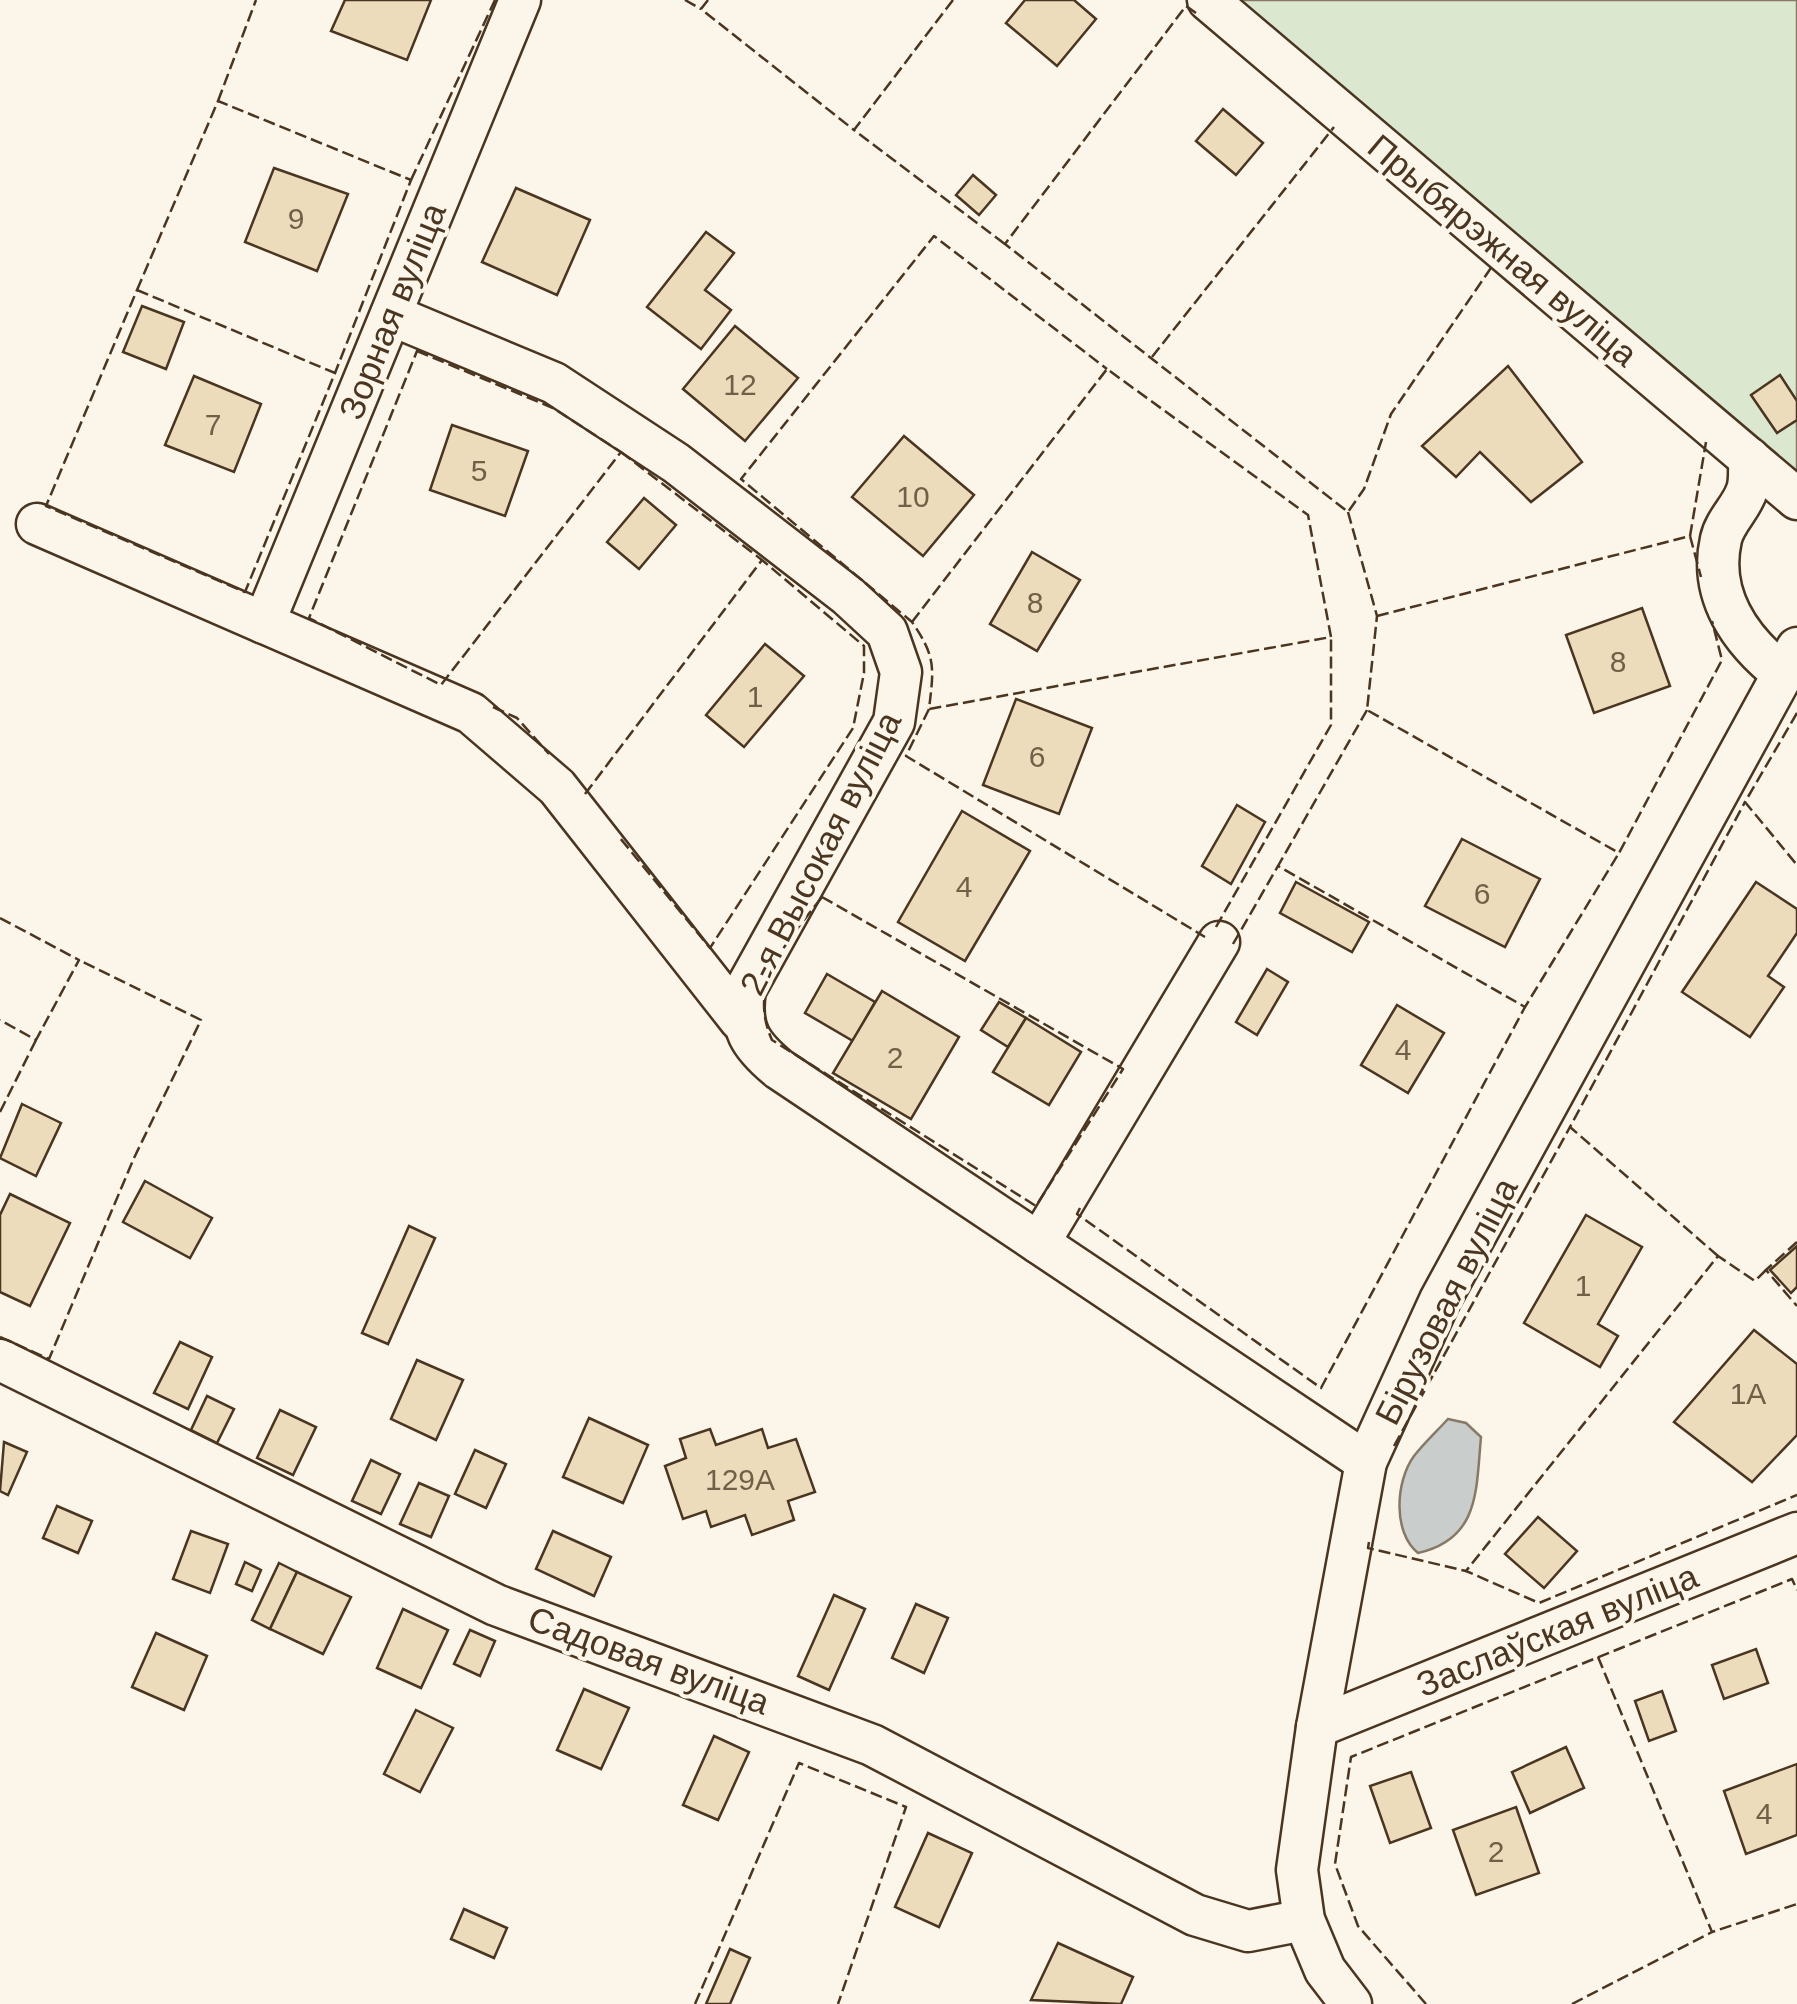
<svg xmlns="http://www.w3.org/2000/svg" width="1797" height="2004" viewBox="0 0 1797 2004" font-family="Helvetica,sans-serif">
  <style>
    .green { fill: #dce7d0; stroke: #887966; stroke-width: 2.5 }
    .water { fill: #c9cecd; stroke: #887966; stroke-width: 2.5 }
    .building { fill: #ecdcbc; stroke: #4a3520; stroke-width: 2.5 }
    .lines { fill: none; stroke-linecap: round; stroke-linejoin: round }
    .minor-casing { stroke: #4a3520; stroke-width: 45 }
    .minor { stroke: #fbf6e9; stroke-width: 40 }
    .fence { stroke: #4a3520; stroke-width: 2.5; stroke-dasharray: 12 5; stroke-linecap: butt }
    .labels { text-anchor: middle; dominant-baseline: central; stroke-width: 8; stroke-linejoin: round; paint-order: stroke }
    .number-label { font-size: 30px; fill: #725f47 }
    .street-label { font-size: 35px; fill: #4a3520; stroke: #fbf6e9 }
  </style>
  <rect width="100%" height="100%" fill="#fbf6e9"/>
  <polygon class="green" points="1208,0 1797,0 1797,499"/>
  <path class="water" d="M 1448,1419 L 1466,1423 L 1481,1437 C 1476,1490 1480,1539 1418,1553 C 1393,1533 1395,1482 1414,1456 C 1424,1443 1437,1431 1448,1419 Z"/>
  <g class="building">
    <polygon points="345,0 431,0 407,60 331,31"/>
    <polygon points="1025,0 1074,0 1096,19 1057,66 1006,23"/>
    <polygon points="1223,109 1263,143 1236,175 1196,141"/>
    <polygon points="274,168 348,194 317,271 245,242"/>
    <polygon points="973,175 996,195 979,215 956,195"/>
    <polygon points="516,188 590,220 557,295 482,262"/>
    <polygon points="706,232 734,253 705,290 731,310 701,349 647,307"/>
    <polygon points="142,306 184,322 166,369 123,352"/>
    <polygon points="735,326 798,378 745,441 683,389"/>
    <polygon points="1508,366 1582,462 1531,502 1480,452 1456,477 1422,446"/>
    <polygon points="1780,375 1797,401 1797,420 1777,433 1751,395"/>
    <polygon points="194,376 261,404 234,472 165,445"/>
    <polygon points="452,425 528,451 505,516 430,490"/>
    <polygon points="904,436 974,495 923,556 852,497"/>
    <polygon points="644,498 676,525 639,569 607,542"/>
    <polygon points="1032,552 1080,580 1037,651 990,624"/>
    <polygon points="1642,608 1670,686 1594,713 1566,635"/>
    <polygon points="765,644 804,676 744,747 706,715"/>
    <polygon points="1016,699 1092,728 1059,814 983,785"/>
    <polygon points="1237,805 1265,822 1231,884 1202,866"/>
    <polygon points="962,811 1030,851 965,961 898,922"/>
    <polygon points="1462,839 1540,879 1505,947 1425,906"/>
    <polygon points="1296,882 1369,922 1352,952 1280,913"/>
    <polygon points="1756,882 1797,909 1797,933 1768,976 1784,987 1750,1037 1682,992"/>
    <polygon points="1267,969 1288,982 1257,1035 1236,1022"/>
    <polygon points="827,974 875,1002 853,1041 805,1013"/>
    <polygon points="882,991 959,1037 911,1119 833,1073"/>
    <polygon points="999,1002 1026,1018 1008,1047 981,1030"/>
    <polygon points="1397,1005 1444,1033 1408,1093 1361,1065"/>
    <polygon points="1026,1018 1081,1052 1049,1105 993,1072"/>
    <polygon points="22,1104 61,1123 36,1176 0,1158"/>
    <polygon points="145,1181 212,1218 190,1258 123,1222"/>
    <polygon points="10,1194 70,1223 30,1306 0,1292 0,1215"/>
    <polygon points="1586,1215 1642,1247 1598,1324 1618,1336 1600,1367 1524,1323"/>
    <polygon points="409,1226 435,1238 388,1344 362,1333"/>
    <polygon points="1797,1246 1797,1287 1791,1293 1770,1270"/>
    <polygon points="1754,1330 1797,1364 1797,1435 1752,1482 1674,1422"/>
    <polygon points="180,1342 212,1357 188,1409 154,1393"/>
    <polygon points="417,1360 463,1380 436,1440 391,1419"/>
    <polygon points="207,1396 234,1409 217,1443 191,1430"/>
    <polygon points="280,1410 316,1427 293,1475 257,1458"/>
    <polygon points="589,1418 648,1445 623,1503 563,1477"/>
    <polygon points="710,1429 716,1445 762,1429 768,1448 796,1439 815,1492 788,1501 794,1520 752,1535 745,1515 711,1527 706,1511 683,1519 665,1466 686,1458 680,1439"/>
    <polygon points="4,1442 27,1452 8,1495 0,1491"/>
    <polygon points="475,1450 506,1464 486,1508 455,1494"/>
    <polygon points="371,1460 400,1474 381,1514 352,1501"/>
    <polygon points="419,1483 449,1496 431,1537 400,1524"/>
    <polygon points="57,1506 92,1521 78,1553 43,1538"/>
    <polygon points="1538,1517 1577,1551 1544,1588 1505,1554"/>
    <polygon points="191,1531 228,1544 210,1593 173,1579"/>
    <polygon points="553,1531 611,1557 594,1596 536,1569"/>
    <polygon points="245,1562 261,1570 252,1591 236,1584"/>
    <polygon points="279,1563 297,1572 270,1629 252,1620"/>
    <polygon points="297,1572 351,1597 323,1654 270,1629"/>
    <polygon points="834,1595 865,1609 829,1690 798,1676"/>
    <polygon points="916,1604 948,1618 924,1673 892,1658"/>
    <polygon points="403,1609 448,1630 421,1688 377,1668"/>
    <polygon points="470,1630 495,1641 480,1676 454,1664"/>
    <polygon points="156,1633 207,1656 184,1710 132,1687"/>
    <polygon points="1756,1649 1768,1683 1724,1699 1712,1665"/>
    <polygon points="584,1689 629,1708 601,1769 557,1750"/>
    <polygon points="1662,1691 1676,1731 1649,1741 1635,1701"/>
    <polygon points="416,1710 453,1728 420,1792 384,1774"/>
    <polygon points="714,1736 749,1752 718,1820 683,1805"/>
    <polygon points="1566,1747 1584,1788 1530,1813 1512,1772"/>
    <polygon points="1797,1764 1797,1835 1746,1854 1724,1791"/>
    <polygon points="1411,1772 1431,1828 1390,1843 1370,1786"/>
    <polygon points="1516,1807 1539,1873 1476,1895 1453,1830"/>
    <polygon points="928,1833 972,1853 939,1927 895,1907"/>
    <polygon points="464,1909 507,1928 494,1958 451,1939"/>
    <polygon points="1058,1943 1133,1977 1121,2004 1031,2000"/>
    <polygon points="730,1949 750,1958 730,2004 706,2004"/>
  </g>
  <g class="lines">
    <defs>
      <g id="minor">
        <polyline points="1208,0 1797,499"/>
        <path d="M 391,315 L 554,383 L 676,463 L 848,596 L 887,632 L 901,672 L 894,722 L 745,990 C 739,1029 750,1045 779,1069 L 1366,1462"/>
        <path d="M 1749,458 C 1749,468 1750,481 1747,490 C 1742,507 1725,521 1721,539 C 1708,596 1741,641 1783,674"/>
        <polyline points="37,524 471,713 557,787 740,1020"/>
        <polyline points="264,623 520,0"/>
        <polyline points="1039,1243 1219,942"/>
        <polyline points="0,1360 496,1605 872,1745 1195,1915 1248,1931 1304,1920"/>
        <polyline points="1317,1727 1797,1533"/>
        <polyline points="1351,2004 1325,1970 1304,1920 1297,1870 1317,1727 1366,1462 1440,1300 1797,648"/>
      </g>
    </defs>
    <use href="#minor" class="minor-casing"/>
    <use href="#minor" class="minor"/>
    <g class="fence">
      <polyline points="685,0 701,9"/>
      <polyline points="708,0 701,9 854,130"/>
      <polyline points="953,0 854,130 1005,244"/>
      <polyline points="1196,13 1186,6 1005,244 1348,512 1364,489 1391,414 1495,262"/>
      <polyline points="218,101 256,0"/>
      <polyline points="411,180 495,0"/>
      <polygon points="137,290 335,373 245,592 46,506"/>
      <polyline points="137,290 218,101 411,180 335,373"/>
      <polygon points="417,351 553,408 621,452 441,685 309,618"/>
      <polyline points="1152,357 1334,127"/>
      <polyline points="621,452 762,560"/>
      <polyline points="1348,512 1377,616 1367,710 1619,853 1722,660 1712,621"/>
      <polyline points="1690,536 1706,442"/>
      <polyline points="1377,616 1690,536 1701,577"/>
      <path d="M 912,622 L 1107,369 L 1308,515 L 1331,637 L 929,709 C 934,667 936,657 912,622 L 741,479 L 934,236 L 1107,369"/>
      <polyline points="493,707 517,718 549,754"/>
      <polyline points="929,709 906,756 1205,937"/>
      <polyline points="1367,710 1278,866 1525,1007 1619,853"/>
      <polyline points="1797,713 1745,802 1797,865"/>
      <polyline points="585,794 762,560 864,646 864,673 853,728 710,948 620,838"/>
      <path d="M 822,897 L 1123,1069 L 1036,1206 L 772,1040 C 746,983 789,940 822,897 Z"/>
      <polyline points="0,918 79,960 36,1040 0,1020"/>
      <polyline points="1216,927 1331,725 1331,637"/>
      <polyline points="1233,944 1278,866"/>
      <polyline points="0,1112 36,1040"/>
      <polyline points="1080,1208 1077,1214 1321,1388 1525,1007"/>
      <polyline points="1797,1242 1766,1270 1797,1306"/>
      <polyline points="1718,1256 1570,1127 1745,802"/>
      <polyline points="1766,1270 1755,1281 1718,1256 1466,1571 1539,1603 1797,1495"/>
      <polyline points="0,1337 49,1359 134,1158 201,1020 79,960"/>
      <polyline points="1394,1446 1570,1127"/>
      <polyline points="1369,1542 1368,1548 1466,1571"/>
      <polyline points="1598,1657 1712,1932 1797,1904"/>
      <polyline points="695,2004 799,1763 906,1807 838,2004"/>
      <polyline points="1426,2004 1358,1926 1335,1864 1351,1757 1792,1579 1797,1590"/>
      <polyline points="1572,2004 1712,1932"/>
    </g>
  </g>
  <g class="labels">
    <g class="number-label">
      <text x="296" y="218">9</text>
      <text x="740" y="384">12</text>
      <text x="213" y="424">7</text>
      <text x="479" y="470">5</text>
      <text x="913" y="496">10</text>
      <text x="1035" y="602">8</text>
      <text x="1618" y="661">8</text>
      <text x="755" y="696">1</text>
      <text x="1037" y="756">6</text>
      <text x="964" y="886">4</text>
      <text x="1482" y="893">6</text>
      <text x="1403" y="1049">4</text>
      <text x="895" y="1057">2</text>
      <text x="1583" y="1285">1</text>
      <text x="1748" y="1393">1А</text>
      <text x="740" y="1479">129А</text>
      <text x="1764" y="1813">4</text>
      <text x="1496" y="1851">2</text>
    </g>
    <g class="street-label">
      <text transform="translate(1503 250) rotate(40)">Прыбярэжная вуліца</text>
      <text transform="translate(392 311) rotate(-68)">Зорная вуліца</text>
      <text transform="translate(820 853) rotate(-63)">2-я Высокая вуліца</text>
      <text transform="translate(1446 1301) rotate(-63)">Бірузовая вуліца</text>
      <text transform="translate(1557 1630) rotate(-22)">Заслаўская вуліца</text>
      <text transform="translate(649 1660) rotate(20)">Садовая вуліца</text>
    </g>
  </g>
</svg>
